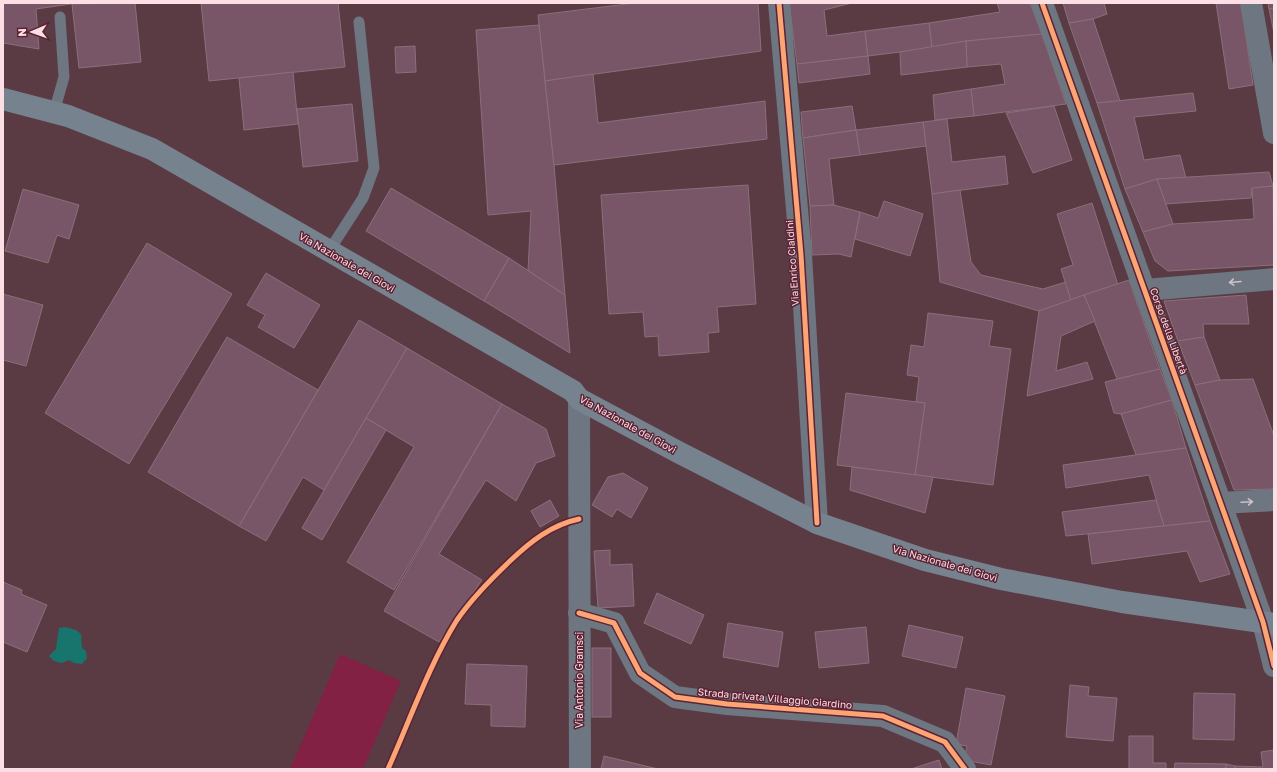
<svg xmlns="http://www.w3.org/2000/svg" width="1277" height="772" viewBox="0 0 1277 772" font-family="'Golos Text',sans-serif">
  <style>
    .green { fill: #832145 }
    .water { fill: #18756d }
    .building { fill: #785667; stroke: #89707a }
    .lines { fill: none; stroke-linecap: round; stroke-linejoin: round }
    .lane { stroke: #6e7681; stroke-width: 11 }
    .street { stroke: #6e7681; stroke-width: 22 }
    .secondary { stroke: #77828f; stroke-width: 22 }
    .cycleway-casing { stroke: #5b2334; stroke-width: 8 }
    .cycleway { stroke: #fda474; stroke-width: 5 }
    .oneway { stroke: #d1c0c7 }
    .labels { text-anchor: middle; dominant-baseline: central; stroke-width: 3; stroke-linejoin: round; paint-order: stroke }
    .street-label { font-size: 10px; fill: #fcdfe5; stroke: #5b2334 }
  </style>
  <rect width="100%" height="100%" fill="#5a3b44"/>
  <polygon class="green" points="340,654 401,681 363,769 290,769"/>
  <polygon class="water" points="65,627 76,630 81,634 82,648 86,651 87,658 82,664 74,663 69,660 62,663 54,661 49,656 56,649 59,628"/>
  <g class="building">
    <polygon points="3,3 78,3 36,9 39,49 3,43"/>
    <polygon points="135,3 141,62 79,68 72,4"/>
    <polygon points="201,3 338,3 345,67 209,81"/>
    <polygon points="635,3 758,3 761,51 545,81 538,15"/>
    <polygon points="789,3 852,3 824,10 827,36 865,31 868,56 797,64"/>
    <polygon points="997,3 1030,3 1042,34 966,41 932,48 929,23 1000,12"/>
    <polygon points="1063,3 1104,3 1107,14 1093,19 1069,23"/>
    <polygon points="1216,3 1241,3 1253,85 1229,89"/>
    <polygon points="1268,3 1274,3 1274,8 1269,9"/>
    <polygon points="1274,8 1274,33 1269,9"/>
    <polygon points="1093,19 1120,101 1097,103 1069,23"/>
    <polygon points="929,23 932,48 868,56 865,31"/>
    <polygon points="539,25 554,165 565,295 528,271 531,211 488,215 476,30"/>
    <polygon points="1042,34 1066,104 974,116 971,89 1005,84 1001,64 967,67 966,41"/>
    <polygon points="966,41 967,67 901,75 900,52"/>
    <polygon points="415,46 416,72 396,73 395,47"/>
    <polygon points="868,56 870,74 799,83 797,64"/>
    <polygon points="293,72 298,124 244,130 239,78"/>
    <polygon points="593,74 598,123 765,101 767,139 554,165 545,81"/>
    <polygon points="971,89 974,116 935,120 933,95"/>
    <polygon points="1193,93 1196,111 1134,117 1144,160 1180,155 1186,178 1157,179 1125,189 1097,103"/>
    <polygon points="352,104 358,161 303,167 297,109"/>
    <polygon points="852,106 856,130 803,138 801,112"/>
    <polygon points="1054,106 1072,160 1033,173 1006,113"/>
    <polygon points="947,119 952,162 1005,156 1008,184 932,194 923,122"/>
    <polygon points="923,122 926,146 860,155 856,130"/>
    <polygon points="856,130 860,155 829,159 834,205 810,206 803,138"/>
    <polygon points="1269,172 1273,186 1252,188 1251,198 1165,204 1157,179"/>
    <polygon points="1157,179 1173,224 1143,232 1125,189"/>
    <polygon points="748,185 756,304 717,307 719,332 708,333 709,352 659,356 658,336 645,337 643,312 609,314 601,195"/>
    <polygon points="1273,186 1274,265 1168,271 1155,261 1143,232 1173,224 1254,219 1252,188"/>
    <polygon points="391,188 509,258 484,301 366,231"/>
    <polygon points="23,189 79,205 69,239 57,235 48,263 5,251"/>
    <polygon points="960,190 971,262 981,275 1043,289 1066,282 1071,300 1039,311 940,282 932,194"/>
    <polygon points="884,201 923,214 910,256 855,239 860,212 878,218"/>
    <polygon points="1092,203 1118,285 1071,300 1061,269 1073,265 1057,214"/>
    <polygon points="834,205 860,212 851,257 839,254 812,255 810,206"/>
    <polygon points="147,243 232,294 129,464 45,413"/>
    <polygon points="509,258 565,295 570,353 484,301"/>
    <polygon points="266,273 320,305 294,348 258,327 265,315 247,305"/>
    <polygon points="1129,280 1160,369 1117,379 1084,295"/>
    <polygon points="3,294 43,305 26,366 3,360"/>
    <polygon points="1084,295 1095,321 1061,336 1056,371 1087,362 1093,379 1027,396 1039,311"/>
    <polygon points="1246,295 1249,324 1203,324 1204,337 1178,341 1164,301"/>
    <polygon points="928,313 993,321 989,346 1011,349 993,485 915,475 925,403 916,402 919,377 907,375 911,345 924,347"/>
    <polygon points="359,320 407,348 324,490 303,477 266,541 239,526"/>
    <polygon points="227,337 318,390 239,526 148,472"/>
    <polygon points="1204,337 1220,380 1195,385 1178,341"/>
    <polygon points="407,348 502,404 394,590 347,562 414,447 366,418"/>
    <polygon points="1160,369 1172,400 1121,414 1114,413 1105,382"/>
    <polygon points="1253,379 1274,436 1274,489 1234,490 1195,385 1220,380"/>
    <polygon points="846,393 925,403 915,475 837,465"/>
    <polygon points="1172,400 1186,448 1136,455 1121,414"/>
    <polygon points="502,404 546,429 555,456 536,463 516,501 486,480 439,554 482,580 439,642 384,611"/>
    <polygon points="366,418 386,430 322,540 302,528"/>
    <polygon points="1186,448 1210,521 1164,526 1149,475 1066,488 1063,465"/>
    <polygon points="852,467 933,477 925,513 850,490"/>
    <polygon points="623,473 648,488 631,518 617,509 612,517 592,505 608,477"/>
    <polygon points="550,500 559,516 540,527 531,511"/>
    <polygon points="1156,500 1164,526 1066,536 1062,512"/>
    <polygon points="1210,521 1230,574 1200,582 1187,551 1092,564 1088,534"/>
    <polygon points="610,550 610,565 632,564 634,606 598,608 594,551"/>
    <polygon points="3,582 22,590 21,594 47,605 27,652 3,642"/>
    <polygon points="657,593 704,615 691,644 644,623"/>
    <polygon points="728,623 783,632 778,667 723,657"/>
    <polygon points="909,625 963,637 956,668 902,656"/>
    <polygon points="866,627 869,663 819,668 815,632"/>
    <rect x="592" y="648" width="19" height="69"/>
    <polygon points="467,664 527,666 525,727 491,726 491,705 465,704"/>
    <polygon points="1070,685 1089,687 1088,696 1117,698 1113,741 1066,737"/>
    <polygon points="966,688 1005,696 991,765 964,760 967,746 956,744"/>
    <polygon points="1194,693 1235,694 1234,740 1193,739"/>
    <polygon points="1129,736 1153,736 1153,763 1166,763 1166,769 1129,769"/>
    <polygon points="1274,750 1274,769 1235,769 1235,766 1263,767 1261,752"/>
    <polygon points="604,756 658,769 601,769"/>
    <polygon points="939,760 942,769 911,769"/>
    <polygon points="1175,763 1226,764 1226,769 1174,769"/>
    <polygon points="1226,764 1235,766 1235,769 1226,769"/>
  </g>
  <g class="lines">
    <g class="lane">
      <polyline points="54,112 64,77 60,17"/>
      <polyline points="329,251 363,198 374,168 359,22"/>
    </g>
    <g class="street">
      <polyline points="779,3 801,255 817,523"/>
      <polyline points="1042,3 1263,622 1274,666"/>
      <polyline points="1251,3 1274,133"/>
      <polyline points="1145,290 1274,279"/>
      <polyline points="579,399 580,769"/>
      <polyline points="1221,503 1274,500"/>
      <polyline points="579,613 614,623 640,673 675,697 727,704 883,716 945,742 965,769"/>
    </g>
    <polyline class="secondary" points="3,99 68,116 152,149 573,391 579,399 678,452 817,523 925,560 1001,579 1122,602 1274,624"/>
    <defs>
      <g id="cycleway">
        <polyline points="779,3 801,255 817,523"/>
        <polyline points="1042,3 1263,622 1274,666"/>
        <polyline points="579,613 614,623 640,673 675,697 727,704 883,716 945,742 965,769"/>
        <path d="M 388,769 C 409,722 430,663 457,620 C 472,598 491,579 510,561 C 530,542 551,525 579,519"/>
      </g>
    </defs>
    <use href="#cycleway" class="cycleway-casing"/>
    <use href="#cycleway" class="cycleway"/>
  </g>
  <defs><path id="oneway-shaft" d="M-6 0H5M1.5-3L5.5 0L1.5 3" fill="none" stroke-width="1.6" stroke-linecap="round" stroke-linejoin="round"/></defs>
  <g class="oneway">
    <use href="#oneway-shaft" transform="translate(1235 282) rotate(175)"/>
    <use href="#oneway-shaft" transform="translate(1247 502) rotate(-3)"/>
  </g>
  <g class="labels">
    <g class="street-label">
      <text transform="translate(347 262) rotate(30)">Via Nazionale dei Giovi</text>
      <text transform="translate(792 263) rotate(-94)">Via Enrico Cialdini</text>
      <text transform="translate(1169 331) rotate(70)">Corso della Libertà</text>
      <text transform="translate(628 424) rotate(29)">Via Nazionale dei Giovi</text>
      <text transform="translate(945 563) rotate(16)">Via Nazionale dei Giovi</text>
      <text transform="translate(579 680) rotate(-90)">Via Antonio Gramsci</text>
      <text transform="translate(775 698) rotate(5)">Strada privata Villaggio Giardino</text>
    </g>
  </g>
  <rect width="1277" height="772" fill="none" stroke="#fcdfe5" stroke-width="8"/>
  <g transform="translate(32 32) rotate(268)" stroke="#5b2334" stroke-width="3" paint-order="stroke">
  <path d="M0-3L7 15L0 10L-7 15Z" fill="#fcdfe5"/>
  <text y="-6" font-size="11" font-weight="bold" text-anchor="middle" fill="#fcdfe5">N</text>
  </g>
</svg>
